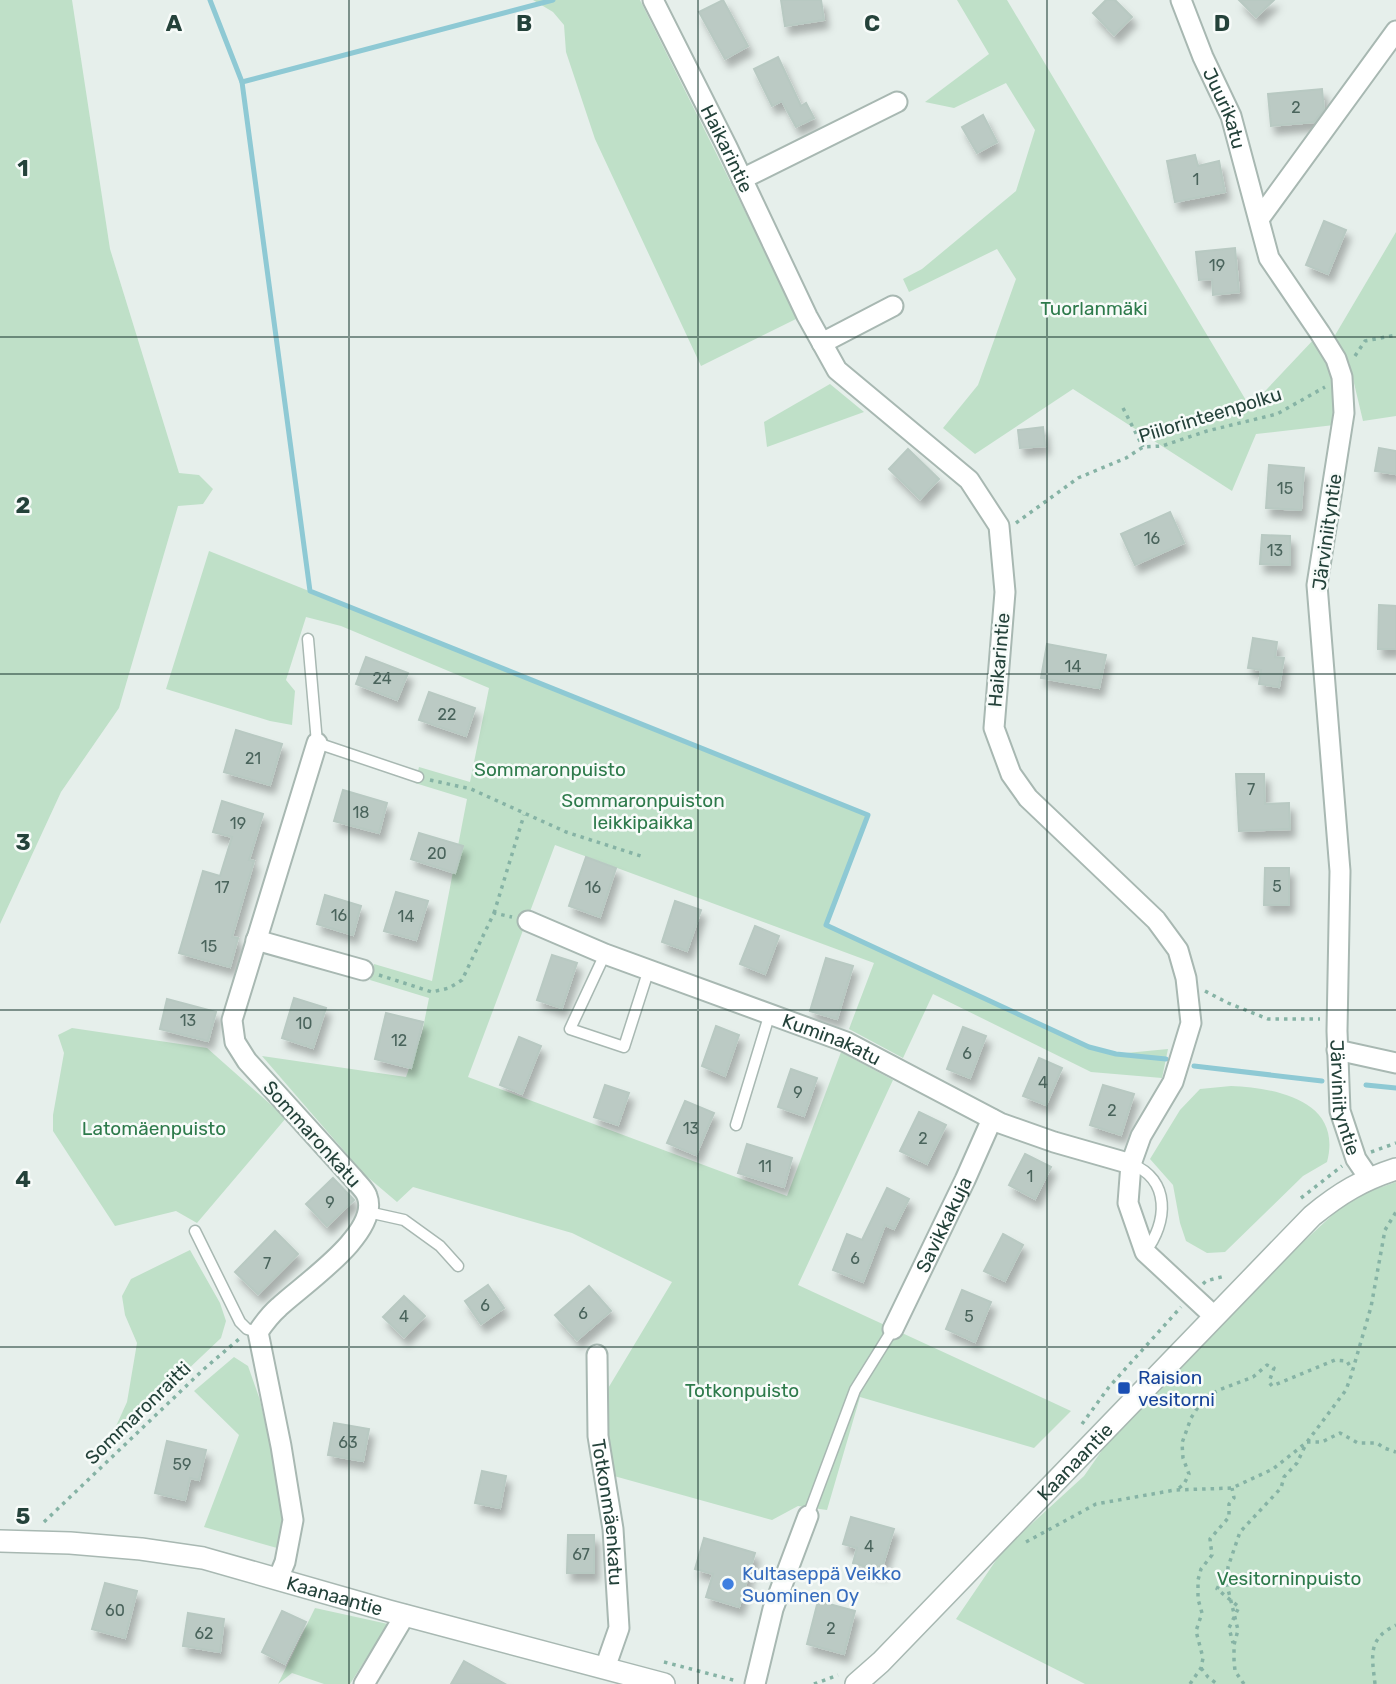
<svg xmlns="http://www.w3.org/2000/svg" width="1396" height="1684" viewBox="0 0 1396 1684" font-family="Rubik,sans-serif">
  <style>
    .green { fill: #bfe0c8 }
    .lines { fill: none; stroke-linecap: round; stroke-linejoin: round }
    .stream { stroke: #8ec9d4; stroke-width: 5 }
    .building { fill: #bbcac4; stroke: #b8c9c2; stroke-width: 2; filter: url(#shadow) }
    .service-casing { stroke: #a8b8b2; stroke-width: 13 }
    .minor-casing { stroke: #a8b8b2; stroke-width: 23 }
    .tertiary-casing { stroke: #a8b8b2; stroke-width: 24 }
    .path { stroke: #86b3a5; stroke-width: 3.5; stroke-dasharray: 3.5 5; stroke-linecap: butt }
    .service { stroke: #fff; stroke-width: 10 }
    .minor { stroke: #fff; stroke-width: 19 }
    .tertiary { stroke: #fff; stroke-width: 21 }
    .grid { fill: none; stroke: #24423a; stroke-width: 2; stroke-opacity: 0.55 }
    .transit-dot { fill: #1a4fb4; stroke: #f7fbf9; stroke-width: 2.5 }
    .shop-dot { fill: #3f7fe0; stroke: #f7fbf9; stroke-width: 2.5 }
    .labels { text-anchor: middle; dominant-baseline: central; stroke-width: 5; stroke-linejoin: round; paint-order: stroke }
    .number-label { font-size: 16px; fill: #4a645c }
    .street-label { font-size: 19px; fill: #24423a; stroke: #f7fbf9 }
    .park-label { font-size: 19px; fill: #2d7a4b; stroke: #f7fbf9 }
    .transit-label { font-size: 19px; fill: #164399; stroke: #f7fbf9; text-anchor: start }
    .shop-label { font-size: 19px; fill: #366cbe; stroke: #f7fbf9; text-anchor: start }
    .grid-label { font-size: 23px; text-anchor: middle; font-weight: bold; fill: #24423a; stroke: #f7fbf9; stroke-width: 5; stroke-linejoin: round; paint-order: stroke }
  </style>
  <defs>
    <filter id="shadow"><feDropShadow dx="4.5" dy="8" stdDeviation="3.5" flood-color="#0004"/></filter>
  </defs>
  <rect width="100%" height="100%" fill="#e6efeb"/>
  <g class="green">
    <polygon points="0,0 72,0 110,249 179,473 199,475 213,489 203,504 178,506 119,708 61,792 0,924"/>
    <polygon points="533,0 640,0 798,318 701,366 595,139 566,52 564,25 553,12"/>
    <polygon points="957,0 1007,0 1250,407 1316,337 1332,380 1334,425 1256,434 1232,491 1073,389 975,454 943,428 978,385 1016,279 997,249 909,292 903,279 922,269 1016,191 1035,130 1006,83 954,108 925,102 989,54"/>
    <polygon points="1396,232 1396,416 1363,421 1349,362 1334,337"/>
    <polygon points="830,384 864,412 767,447 764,422"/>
    <polygon points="209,551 868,815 826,925 1089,1047 1116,1054 1168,1049 1162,1078 1091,1072 933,994 903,1058 849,1029 874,963 555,845 468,1077 787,1196 841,1052 893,1080 798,1285 1071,1411 1034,1448 860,1397 827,1510 798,1506 772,1520 614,1476 598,1405 672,1282 572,1233 413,1187 397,1202 364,1174 262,1056 406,1077 422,1033 429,998 370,980 374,964 432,981 467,799 415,783 419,767 470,782 489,688 341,626 306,617 286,680 295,691 292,725 270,721 166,689"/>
    <polygon points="72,1028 207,1048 286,1118 197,1223 176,1211 115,1226 53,1131 53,1115 64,1053 58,1035"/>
    <path d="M 1231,1086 C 1277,1088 1343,1101 1327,1162 L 1303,1176 L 1225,1252 L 1207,1253 L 1186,1241 L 1180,1223 L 1173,1185 L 1150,1159 L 1180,1110 L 1200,1089 Z"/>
    <polygon points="1396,1182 1396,1684 1085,1684 956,1619 1003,1550 1084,1476 1105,1446 1289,1255 1340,1208 1370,1191"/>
    <polygon points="190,1250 220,1303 226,1321 221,1338 107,1446 127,1402 137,1343 125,1315 122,1296 131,1279"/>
    <polygon points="234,1357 248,1366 260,1400 276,1471 285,1515 277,1548 204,1527 239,1435 194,1391"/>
    <polygon points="315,1608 388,1624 350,1684 324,1684 292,1673 278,1684"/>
  </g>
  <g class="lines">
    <g class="stream">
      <polyline points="210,0 242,82 310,591 868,815 826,925 1089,1047 1116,1054 1166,1059"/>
      <polyline points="242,82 553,0"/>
      <polyline points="1194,1066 1322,1081"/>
      <polyline points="1366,1085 1396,1088"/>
    </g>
  </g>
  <g class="building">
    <polygon points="723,0 748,46 725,59 699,12"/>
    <polygon points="781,0 821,0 824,20 785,26"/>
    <polygon points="1106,0 1115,0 1132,17 1114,35 1093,13"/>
    <polygon points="1239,0 1274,0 1256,17"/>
    <polygon points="778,57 801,106 806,103 814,118 796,127 782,101 772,106 754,69"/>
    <polygon points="1322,89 1324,110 1314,122 1271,126 1268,94"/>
    <polygon points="983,115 997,142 977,153 962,127"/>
    <polygon points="1195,155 1198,166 1219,161 1225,192 1175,202 1167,161"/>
    <polygon points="1324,221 1346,230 1328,274 1306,265"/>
    <polygon points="1235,248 1239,292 1213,295 1212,279 1199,280 1196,252"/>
    <polygon points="1043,427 1045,446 1020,448 1018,430"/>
    <polygon points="1379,448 1396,451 1396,474 1375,471"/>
    <polygon points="908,449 939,479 920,499 889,469"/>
    <polygon points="1269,465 1304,468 1301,510 1266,508"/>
    <polygon points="1170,512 1184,543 1135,565 1121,534"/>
    <polygon points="1262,535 1290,536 1290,565 1260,564"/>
    <polygon points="1379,605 1396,606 1396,649 1378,649"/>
    <polygon points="1253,638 1277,642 1275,657 1284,658 1279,687 1259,684 1261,670 1248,668"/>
    <polygon points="1047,644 1106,655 1099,688 1041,678"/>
    <polygon points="366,657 408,673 397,700 356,684"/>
    <polygon points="429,692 475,708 466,736 419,720"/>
    <polygon points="236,730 282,744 270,785 224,772"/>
    <polygon points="1236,774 1264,774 1265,804 1289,803 1290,829 1239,831"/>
    <polygon points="343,790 387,803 379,833 334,821"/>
    <polygon points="222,801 263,814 249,860 254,861 232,937 238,938 230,967 179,953 203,871 220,876 232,837 213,832"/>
    <polygon points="419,833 463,846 455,873 411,859"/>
    <polygon points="586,857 616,868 600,917 569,906"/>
    <polygon points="1265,868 1289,868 1289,905 1264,905"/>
    <polygon points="396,892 428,901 416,940 384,931"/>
    <polygon points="325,895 361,906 353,935 317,924"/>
    <polygon points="675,901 701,910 687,951 662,942"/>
    <polygon points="755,926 779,936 765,974 740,964"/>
    <polygon points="552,955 577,963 562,1008 537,1000"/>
    <polygon points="826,958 853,966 837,1019 810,1011"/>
    <polygon points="294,998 326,1008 313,1048 282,1038"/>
    <polygon points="167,999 216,1012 208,1041 160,1029"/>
    <polygon points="386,1013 423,1022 411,1068 375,1059"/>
    <polygon points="716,1026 739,1035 725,1076 702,1066"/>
    <polygon points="963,1027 986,1036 970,1078 947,1069"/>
    <polygon points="519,1037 541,1046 522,1094 500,1085"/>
    <polygon points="1039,1058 1062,1068 1046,1105 1023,1096"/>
    <polygon points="791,1069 817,1078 804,1116 778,1107"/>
    <polygon points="605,1085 629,1093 618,1125 594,1117"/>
    <polygon points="1103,1085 1134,1094 1121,1135 1090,1125"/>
    <polygon points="685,1101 714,1113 696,1155 667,1143"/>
    <polygon points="919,1112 946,1125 927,1164 900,1151"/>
    <polygon points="747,1144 792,1158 784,1187 738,1173"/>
    <polygon points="1025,1154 1051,1167 1035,1199 1009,1185"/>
    <polygon points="333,1178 354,1200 327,1226 306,1204"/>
    <polygon points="887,1188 909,1199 894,1229 885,1225 863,1282 833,1270 847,1234 862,1240"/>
    <polygon points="275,1231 298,1254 258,1294 235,1272"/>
    <polygon points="1003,1234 1023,1245 1005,1281 984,1271"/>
    <polygon points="488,1285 504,1308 481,1324 465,1301"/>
    <polygon points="589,1286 611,1311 577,1340 555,1315"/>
    <polygon points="962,1290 991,1302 975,1342 946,1329"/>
    <polygon points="404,1296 425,1316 404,1337 383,1317"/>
    <polygon points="334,1423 369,1429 363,1461 328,1455"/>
    <polygon points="167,1441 206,1450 199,1480 190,1478 185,1500 155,1493"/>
    <polygon points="482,1471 506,1476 500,1508 475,1503"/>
    <polygon points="851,1517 894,1529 881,1571 853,1563 857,1548 843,1544"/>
    <polygon points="568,1535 594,1535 594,1573 567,1573"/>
    <polygon points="704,1538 755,1553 739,1607 706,1597 713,1574 695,1569"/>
    <polygon points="105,1583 137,1591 125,1638 92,1629"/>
    <polygon points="818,1601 855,1611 844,1654 807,1644"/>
    <polygon points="282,1611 306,1622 285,1664 262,1652"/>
    <polygon points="188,1613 224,1619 220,1652 183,1646"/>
    <polygon points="464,1661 505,1684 451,1684"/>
  </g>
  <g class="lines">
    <defs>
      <g id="service">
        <polyline points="308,639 317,743 418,777"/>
        <polyline points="605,954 570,1029 624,1047 649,969"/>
        <polyline points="736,1125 770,1013"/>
        <path d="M 1131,1164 C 1171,1179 1168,1223 1145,1252"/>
        <polyline points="368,1212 404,1220 440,1246 458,1266"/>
        <polyline points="195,1231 240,1322 247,1329 258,1332"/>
        <polyline points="808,1516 855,1390 893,1329"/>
      </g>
      <g id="minor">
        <path id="s1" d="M 653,0 L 727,147 L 807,316 L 837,370 L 969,480 L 999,526 L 1005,592 L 994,728 L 1011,774 L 1028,798 L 1156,920 L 1178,950 L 1186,978 L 1191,1023 L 1173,1082 L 1141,1136 L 1131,1164 L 1128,1203 L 1145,1252 L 1214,1316"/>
        <path id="s2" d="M 1181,0 L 1203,57 L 1231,116 L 1269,258 L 1320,333 L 1336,359 L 1342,377 L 1344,413 L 1317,585 L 1340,871 L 1337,1031 L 1340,1111 L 1356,1159 L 1369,1178"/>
        <polyline points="742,179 897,102"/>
        <polyline points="1259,219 1396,31"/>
        <polyline points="822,343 893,306"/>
        <path id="s3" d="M 528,921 L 605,954 L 846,1042 L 1000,1123 L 1054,1142 L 1131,1164"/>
        <polyline points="256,940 363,970"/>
        <polyline points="1337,1050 1396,1063"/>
        <path id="s4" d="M 893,1329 L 965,1180 L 992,1119"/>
        <path id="s5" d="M 597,1355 L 598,1436 L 613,1529 L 619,1628 L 605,1668"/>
        <path d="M 278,1579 L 285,1562 L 293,1520 L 281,1446 L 258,1332 C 264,1323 271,1314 279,1307 C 302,1285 381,1233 367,1196 C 365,1190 358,1184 354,1179 L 247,1061 L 235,1042 L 232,1020 L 317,743"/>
        <polyline points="364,1684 405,1615"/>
        <polyline points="755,1684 773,1609 808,1516"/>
      </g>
      <g id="tertiary">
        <path id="s6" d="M 0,1541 L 70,1543 L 141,1549 L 203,1558 L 389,1611 L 664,1684"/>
        <path id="s7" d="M 856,1684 L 881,1662 L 1312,1216 C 1340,1193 1362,1180 1396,1169"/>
      </g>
    </defs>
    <use href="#service" class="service-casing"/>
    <use href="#minor" class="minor-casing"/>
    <use href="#tertiary" class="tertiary-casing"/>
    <g class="path">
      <polyline points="1355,356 1365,341 1396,335"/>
      <polyline points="1123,408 1143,447"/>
      <polyline points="1016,523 1078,478 1126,458 1143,447 1162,446 1207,431 1277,414 1325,387"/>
      <polyline points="430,780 471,789 566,832 644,857"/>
      <polyline points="494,913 524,815"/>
      <polyline points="379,975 432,992 449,988 462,980 494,913 512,917"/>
      <polyline points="1205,991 1228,1003 1268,1019 1320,1019"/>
      <polyline points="1371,1152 1396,1143"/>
      <polyline points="1301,1198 1342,1166"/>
      <polyline points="1203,1284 1206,1281 1225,1276"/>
      <polyline points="1082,1424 1109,1387 1181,1307"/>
      <polyline points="1307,1442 1322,1442 1340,1433 1358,1443 1377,1443 1384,1448 1396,1452"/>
      <polyline points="1179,1488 1184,1484 1189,1474 1183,1458 1182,1443 1191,1418 1200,1404 1208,1396 1219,1390 1253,1377 1267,1365 1274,1368 1269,1382 1272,1386 1335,1360 1347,1361 1352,1370"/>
      <polyline points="44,1522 204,1369 239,1339"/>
      <polyline points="1026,1542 1096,1504 1175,1490 1232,1488 1273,1469 1307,1442 1346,1390 1351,1376 1371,1307 1385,1230 1396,1212"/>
      <polyline points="1226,1571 1217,1589 1239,1607 1229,1628 1233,1643"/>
      <polyline points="664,1662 737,1681"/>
      <polyline points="1201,1668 1208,1677 1217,1684"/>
      <polyline points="814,1684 838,1675"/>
      <polyline points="1190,1684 1201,1668 1203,1658 1196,1631 1202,1613 1198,1599 1198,1580 1201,1569 1212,1555 1210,1539 1229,1517 1229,1504 1234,1498 1232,1488"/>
      <polyline points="1244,1684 1235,1671 1234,1660 1234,1645 1238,1630 1227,1585 1228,1567 1240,1532 1281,1488 1284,1477 1297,1463 1306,1444"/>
      <path d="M 1375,1684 C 1372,1656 1367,1639 1396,1625"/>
    </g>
    <use href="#service" class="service"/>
    <use href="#minor" class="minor"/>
    <use href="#tertiary" class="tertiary"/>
  </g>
  <path class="grid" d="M 349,0 L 349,1684M 698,0 L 698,1684M 1047,0 L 1047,1684M 0,337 L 1396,337M 0,674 L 1396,674M 0,1010 L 1396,1010M 0,1347 L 1396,1347"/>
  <rect class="transit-dot" x="1117" y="1381" width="14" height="14" rx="3.5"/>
  <circle class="shop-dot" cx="728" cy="1584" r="7"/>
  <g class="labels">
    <g class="number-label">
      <text x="1296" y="107">2</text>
      <text x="1196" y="179">1</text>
      <text x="1217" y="265">19</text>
      <text x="1285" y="488">15</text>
      <text x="1152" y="538">16</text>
      <text x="1275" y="550">13</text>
      <text x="1073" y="666">14</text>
      <text x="382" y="678">24</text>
      <text x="447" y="714">22</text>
      <text x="253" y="758">21</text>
      <text x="1251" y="789">7</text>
      <text x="361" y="812">18</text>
      <text x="238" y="823">19</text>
      <text x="437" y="853">20</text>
      <text x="1277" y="886">5</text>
      <text x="222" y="887">17</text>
      <text x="593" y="887">16</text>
      <text x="339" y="915">16</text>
      <text x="406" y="916">14</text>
      <text x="209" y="946">15</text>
      <text x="188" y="1020">13</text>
      <text x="304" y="1023">10</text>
      <text x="399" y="1040">12</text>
      <text x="967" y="1053">6</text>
      <text x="1043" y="1082">4</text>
      <text x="798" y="1092">9</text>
      <text x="1112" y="1110">2</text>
      <text x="691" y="1128">13</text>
      <text x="923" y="1138">2</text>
      <text x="765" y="1166">11</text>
      <text x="1030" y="1176">1</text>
      <text x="330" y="1202">9</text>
      <text x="855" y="1258">6</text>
      <text x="267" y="1263">7</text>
      <text x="485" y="1305">6</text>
      <text x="583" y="1313">6</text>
      <text x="404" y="1316">4</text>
      <text x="969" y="1316">5</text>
      <text x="348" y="1442">63</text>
      <text x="182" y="1464">59</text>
      <text x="869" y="1546">4</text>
      <text x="581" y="1554">67</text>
      <text x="115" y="1610">60</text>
      <text x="831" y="1628">2</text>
      <text x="204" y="1633">62</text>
    </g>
    <g class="street-label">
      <text stroke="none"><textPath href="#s2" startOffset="117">Juurikatu</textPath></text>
      <text stroke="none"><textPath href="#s1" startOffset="166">Haikarintie</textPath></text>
      <text transform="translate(1210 415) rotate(-17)">Piilorinteenpolku</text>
      <text transform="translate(1327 532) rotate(-82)">Järviniityntie</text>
      <text transform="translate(999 660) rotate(-85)">Haikarintie</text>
      <text stroke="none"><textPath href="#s3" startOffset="326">Kuminakatu</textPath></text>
      <text stroke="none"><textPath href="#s2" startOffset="1138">Järviniityntie</textPath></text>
      <text transform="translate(312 1134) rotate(48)">Sommaronkatu</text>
      <text stroke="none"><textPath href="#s4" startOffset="116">Savikkakuja</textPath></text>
      <text transform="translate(138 1413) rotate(-44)">Sommaronraitti</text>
      <text stroke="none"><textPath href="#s7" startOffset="312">Kaanaantie</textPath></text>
      <text stroke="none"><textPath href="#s5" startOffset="158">Totkonmäenkatu</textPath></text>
      <text stroke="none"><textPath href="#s6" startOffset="341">Kaanaantie</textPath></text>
    </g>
    <g class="park-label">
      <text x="1094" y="308">Tuorlanmäki</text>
      <text x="550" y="769">Sommaronpuisto</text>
      <text x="643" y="800">Sommaronpuiston<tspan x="643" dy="22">leikkipaikka</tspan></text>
      <text x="154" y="1128">Latomäenpuisto</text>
      <text x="742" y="1390">Totkonpuisto</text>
      <text x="1289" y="1578">Vesitorninpuisto</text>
    </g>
    <g class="transit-label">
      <text x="1138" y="1377">Raision<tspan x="1138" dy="22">vesitorni</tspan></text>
    </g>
    <g class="shop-label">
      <text x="742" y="1573">Kultaseppä Veikko<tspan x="742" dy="22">Suominen Oy</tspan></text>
    </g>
  </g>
  <g class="grid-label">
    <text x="174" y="31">A</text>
    <text x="524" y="31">B</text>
    <text x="872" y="31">C</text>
    <text x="1222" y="31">D</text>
    <text x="23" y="176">1</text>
    <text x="23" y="513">2</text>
    <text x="23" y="850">3</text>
    <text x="23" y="1187">4</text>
    <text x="23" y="1524">5</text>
  </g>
</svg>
